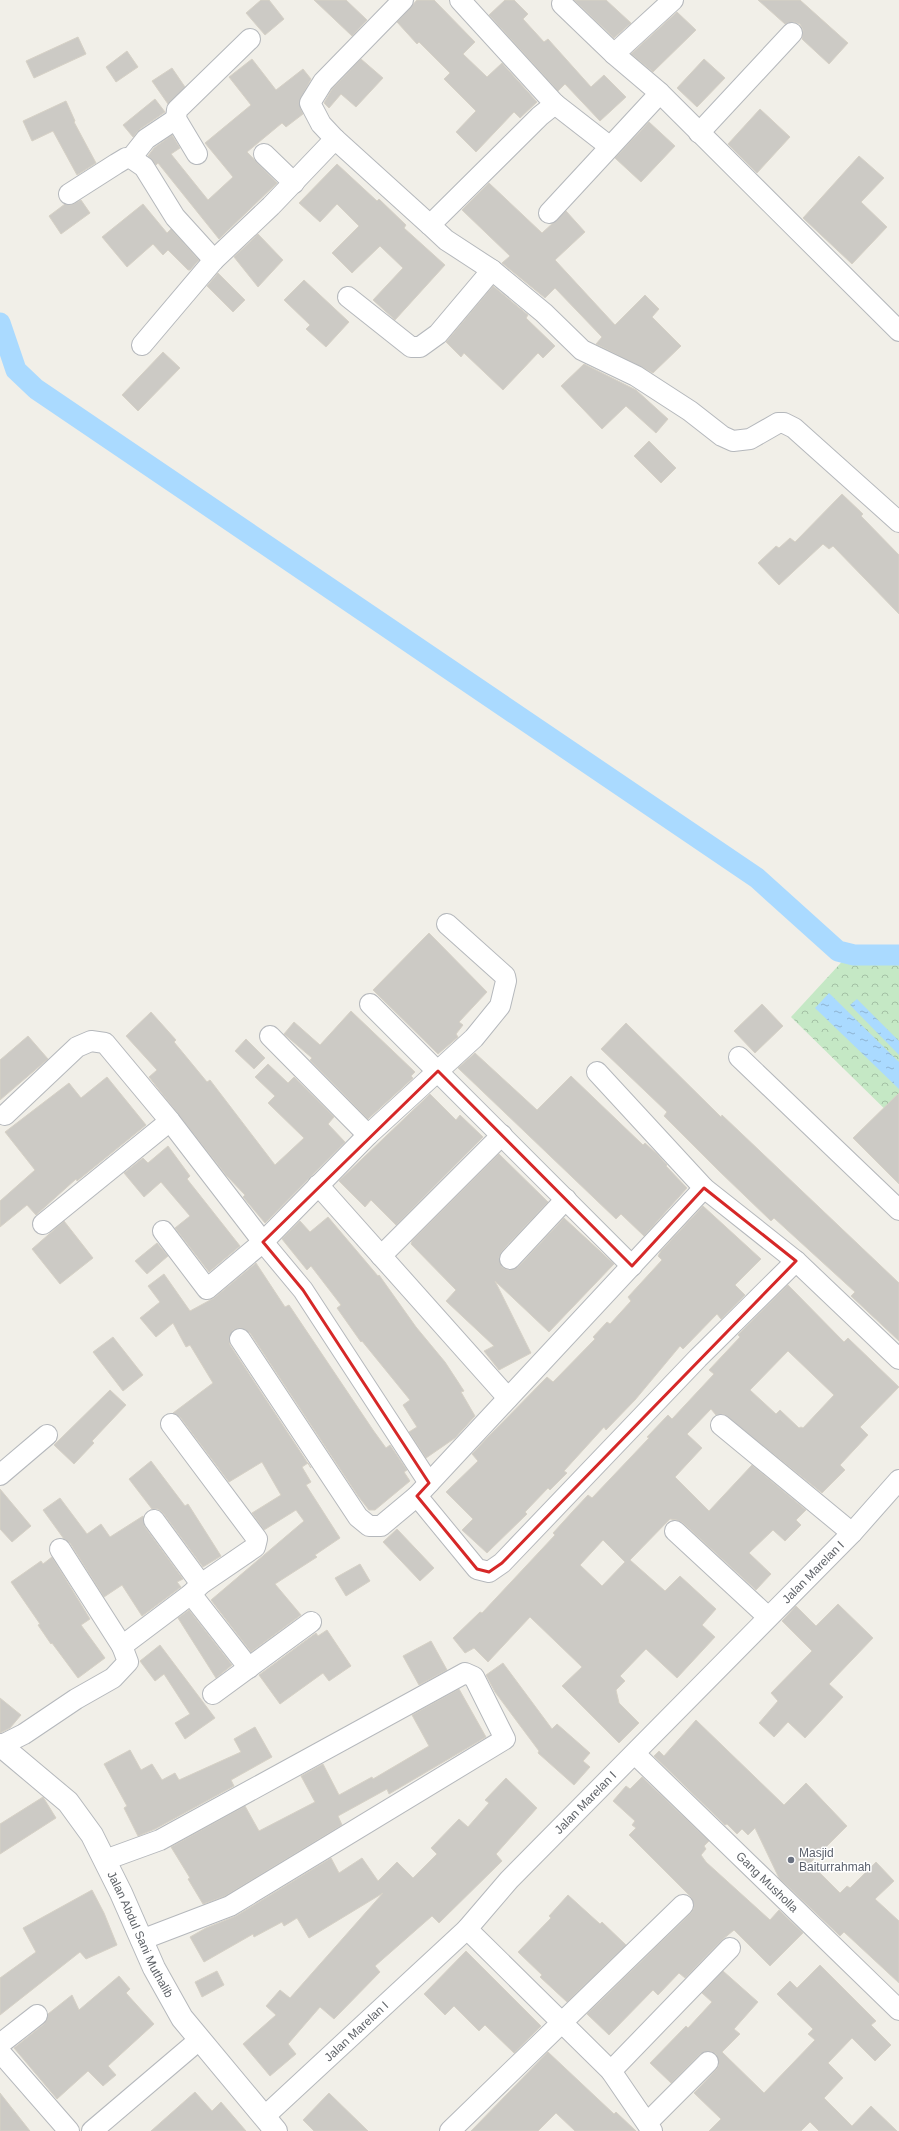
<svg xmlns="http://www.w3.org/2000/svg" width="899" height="2131" viewBox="0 0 899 2131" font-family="Arial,sans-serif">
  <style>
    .forest { fill: url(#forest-crowns) }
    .water { fill: url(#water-ripples) }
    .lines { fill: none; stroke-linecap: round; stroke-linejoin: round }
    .canal { stroke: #aadaff; stroke-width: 21 }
    .building { fill: #cccac5; stroke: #d6d1c6; fill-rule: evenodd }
    .minor-casing { stroke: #b5b8bc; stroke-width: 22 }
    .tertiary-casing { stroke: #b5b8bc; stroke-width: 24 }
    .minor { stroke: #fff; stroke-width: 20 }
    .tertiary { stroke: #fff; stroke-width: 22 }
    .marked { fill: none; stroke: #d62828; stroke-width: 3; stroke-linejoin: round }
    .worship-dot { fill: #6b7280; stroke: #fff; stroke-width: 1.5 }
    .labels { text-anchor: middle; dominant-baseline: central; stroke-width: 3; stroke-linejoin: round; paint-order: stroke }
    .street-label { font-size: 12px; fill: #5f6368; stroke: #fff }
    .worship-label { font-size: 12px; fill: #5b616d; stroke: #fff; text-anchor: start }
  </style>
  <defs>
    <pattern id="forest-crowns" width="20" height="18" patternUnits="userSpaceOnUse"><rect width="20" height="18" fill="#c5e8c5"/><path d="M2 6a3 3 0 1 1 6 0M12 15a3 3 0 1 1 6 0" fill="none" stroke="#a3c0a4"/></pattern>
    <pattern id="water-ripples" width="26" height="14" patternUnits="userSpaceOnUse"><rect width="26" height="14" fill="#aadaff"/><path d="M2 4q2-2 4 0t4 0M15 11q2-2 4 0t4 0" fill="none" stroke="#8eb4d2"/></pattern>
  </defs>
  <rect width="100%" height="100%" fill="#f1efe8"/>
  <polygon class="forest" points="849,954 899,956 899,1123 791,1017"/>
  <g class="water">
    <polygon points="829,993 899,1062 899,1089 815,1008"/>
    <polygon points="857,999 899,1041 899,1055 850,1005"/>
  </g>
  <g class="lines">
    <polyline class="canal" points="0,323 16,370 36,389 757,878 838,951 854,955 899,955"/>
  </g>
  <g class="building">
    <polygon points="261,0 269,0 284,19 265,35 246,13"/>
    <polygon points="314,0 346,0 367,20 352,36"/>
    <polygon points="417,0 434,0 475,42 463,54 487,77 502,63 537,102 520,118 514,112 476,152 456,132 476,111 444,79 450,73 419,42 417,44 397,22"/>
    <polygon points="505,0 514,0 528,14 523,19 544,42 548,39 591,87 604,75 626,97 600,121 565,84 558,91 489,15"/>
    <polygon points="574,0 606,0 631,23 614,38"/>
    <polygon points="758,0 800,0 848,43 829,64 802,39 803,30 800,24 794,22 785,24"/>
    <polygon points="677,12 696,30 653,72 631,54"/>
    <polygon points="78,37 86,54 34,78 26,61"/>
    <polygon points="127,51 138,67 116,82 106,67"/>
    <polygon points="252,59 276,90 303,69 311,79 299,102 303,114 286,127 282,123 247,152 277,183 219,239 158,163 156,165 148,156 154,148 172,135 180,148 171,154 208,200 233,177 205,143 251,105 229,77"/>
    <polygon points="361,59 383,78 356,107 341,94 329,108 324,103 332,89"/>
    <polygon points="704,59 725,78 697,107 677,88"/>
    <polygon points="172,68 185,87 168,104 152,81"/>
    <polygon points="155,99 165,112 140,129 133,137 123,125"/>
    <polygon points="66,101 75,121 74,122 96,163 77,175 53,131 32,141 23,121"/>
    <polygon points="760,109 790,137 757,173 728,144"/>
    <polygon points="649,122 675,146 641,182 615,158"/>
    <polygon points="859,156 884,178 861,202 887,227 852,264 803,218"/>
    <polygon points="337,164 377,201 379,199 406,225 404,228 445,265 395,320 373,300 403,268 380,246 352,273 332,253 359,226 337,204 320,222 299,203"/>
    <polygon points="489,183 542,233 566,211 585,232 555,260 615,325 645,295 659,309 652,317 681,346 653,373 596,344 602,337 555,288 545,298 502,263 510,256 462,210"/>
    <polygon points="81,200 90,213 61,234 49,216 65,204 70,205"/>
    <polygon points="143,204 167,233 171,229 199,260 190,270 188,270 168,250 163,255 153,244 127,267 102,237"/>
    <polygon points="258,234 283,260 258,287 234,257"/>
    <polygon points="218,273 245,300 233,312 207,286"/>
    <polygon points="304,280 349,322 326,347 306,329 310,325 284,300"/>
    <polygon points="493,286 528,315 526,318 555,346 543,358 538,353 503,390 464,353 461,357 446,342"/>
    <polygon points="163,352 180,368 138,411 122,395"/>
    <polygon points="584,364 636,390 668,419 656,433 626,406 602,429 561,386"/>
    <polygon points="649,441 676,468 661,483 634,456"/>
    <polygon points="842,494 863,514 861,516 899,555 899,614 833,546 829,549 823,544 779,585 758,563 776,546 779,548 790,538 795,542"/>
    <polygon points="429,933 487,992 459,1022 463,1025 456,1034 458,1037 438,1054 373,990"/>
    <polygon points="762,1004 783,1026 755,1053 734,1031"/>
    <polygon points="351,1011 415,1072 411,1076 413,1078 368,1119 310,1060 312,1058 284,1034 294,1022 320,1045"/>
    <polygon points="151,1012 176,1040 174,1042 207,1082 210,1080 275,1165 304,1138 268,1103 275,1096 255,1077 268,1064 288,1083 294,1077 334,1117 328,1124 345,1142 265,1223 243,1197 245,1195 226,1175 149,1077 157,1070 126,1036"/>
    <polygon points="626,1023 721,1117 722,1115 899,1283 899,1341 851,1296 855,1292 774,1218 771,1221 718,1170 664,1116 667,1112 601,1049"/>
    <polygon points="28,1036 48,1059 0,1100 0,1060"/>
    <polygon points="246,1039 265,1058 254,1069 235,1051"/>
    <polygon points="475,1053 537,1110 571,1076 643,1145 645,1143 657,1154 667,1165 666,1166 687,1188 644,1236 621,1214 616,1219 458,1068"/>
    <polygon points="107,1077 146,1125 77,1181 76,1179 36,1215 27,1205 0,1227 0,1201 35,1170 5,1132 69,1083 81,1098"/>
    <polygon points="899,1093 899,1184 853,1138"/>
    <polygon points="430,1094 456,1120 460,1115 483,1137 396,1225 371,1200 365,1207 339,1181"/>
    <polygon points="168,1146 190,1176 187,1179 240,1246 209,1272 175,1228 190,1216 161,1182 144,1197 124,1173 143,1158 148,1163"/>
    <polygon points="499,1154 548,1202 502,1251 499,1257 502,1267 508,1270 518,1267 564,1218 614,1264 549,1332 495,1281 531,1353 499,1370 484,1351 494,1346 446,1301 456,1290 411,1244 412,1241"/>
    <polygon points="703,1206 761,1259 735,1285 745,1295 721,1319 717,1314 683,1349 680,1346 635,1400 606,1430 604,1427 564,1471 567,1473 550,1490 548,1488 525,1512 527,1514 487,1553 462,1530 473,1519 446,1492 478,1461 472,1454 488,1437 547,1377 553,1382 595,1339 593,1337 607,1322 610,1324 631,1301 628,1297 662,1260 658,1256 661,1251"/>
    <polygon points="328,1217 378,1276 379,1275 416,1327 445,1362 464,1391 461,1392 475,1416 455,1438 426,1458 409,1432 417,1427 403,1405 410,1400 362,1341 361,1342 337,1308 341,1305 311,1266 307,1270 282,1239 300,1221 310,1232"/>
    <polygon points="64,1221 93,1258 60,1284 32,1249"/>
    <polygon points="157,1243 168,1256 147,1274 135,1261"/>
    <polygon points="256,1263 285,1307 289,1305 373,1430 386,1448 390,1445 407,1470 404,1472 410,1481 375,1510 369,1510 358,1496 250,1333 240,1328 233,1330 229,1339 230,1345 311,1468 308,1463 302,1467 311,1482 306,1485 340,1538 315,1555 317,1557 275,1584 301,1615 251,1652 211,1600 304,1521 296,1510 264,1530 252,1513 281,1495 262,1462 229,1482 180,1417 173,1413 213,1383 190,1345 186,1347 173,1323 156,1337 140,1318 160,1302 148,1286 164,1274 190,1311 214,1298"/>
    <path d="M 788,1285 L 844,1342 L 848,1338 L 899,1387 L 860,1427 L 868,1435 L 840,1465 L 845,1470 L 822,1493 L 723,1414 L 716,1415 L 711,1409 L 687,1434 L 702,1448 L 675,1477 L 709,1511 L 752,1465 L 806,1510 L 796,1520 L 801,1525 L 785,1541 L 773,1530 L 749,1553 L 771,1574 L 756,1590 L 683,1523 L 677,1520 L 670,1519 L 630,1560 L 665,1591 L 680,1576 L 716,1609 L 702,1625 L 715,1637 L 677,1678 L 646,1649 L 620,1676 L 625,1681 L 616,1690 L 619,1703 L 639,1723 L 619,1743 L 562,1686 L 582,1667 L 530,1617 L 488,1662 L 474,1648 L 465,1653 L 453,1638 L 480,1612 L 482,1613 L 555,1535 L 553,1533 L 573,1511 L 588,1495 L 592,1498 L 649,1438 L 647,1437 L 668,1415 L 672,1419 L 714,1374 L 709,1370 L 740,1337 L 738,1335 ZM 788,1351 L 834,1395 L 803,1428 L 801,1427 L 799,1428 L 780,1410 L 776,1414 L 750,1390 ZM 603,1540 L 625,1562 L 602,1586 L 580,1565 Z"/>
    <polygon points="113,1337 143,1375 123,1391 93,1352"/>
    <polygon points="110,1390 126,1405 92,1441 94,1443 74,1464 54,1445"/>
    <polygon points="151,1461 185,1506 188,1504 221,1556 203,1567 163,1513 158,1509 152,1509 129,1479"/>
    <polygon points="0,1489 31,1526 12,1542 0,1529"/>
    <polygon points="60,1498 87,1534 101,1524 110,1537 143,1516 145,1527 183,1579 177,1582 181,1587 142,1616 122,1585 104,1597 70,1543 64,1539 43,1510"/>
    <polygon points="397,1529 434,1568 420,1581 383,1542"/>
    <polygon points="52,1557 90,1619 81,1625 105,1658 78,1678 52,1643 51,1644 38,1625 40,1624 11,1582 41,1561 43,1564"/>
    <polygon points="360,1564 370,1581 346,1596 335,1578"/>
    <polygon points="838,1604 873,1638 829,1684 843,1697 805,1738 788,1722 774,1737 759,1723 778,1701 771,1693 812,1651 782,1621 796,1606 816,1626"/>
    <polygon points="189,1610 232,1665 216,1678 178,1618"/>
    <polygon points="327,1630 351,1666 329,1681 323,1673 280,1704 259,1675 316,1633 318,1636"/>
    <polygon points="431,1641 447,1670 419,1685 403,1656"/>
    <polygon points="160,1645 215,1718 185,1739 175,1723 190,1714 164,1674 155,1681 140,1661"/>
    <polygon points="503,1663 552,1729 557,1724 590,1753 583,1761 590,1767 574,1785 538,1753 539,1751 495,1692 486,1675"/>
    <polygon points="459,1689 486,1737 389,1794 387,1789 338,1816 342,1825 225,1896 203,1904 188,1879 190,1878 171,1847 245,1806 259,1831 315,1802 301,1776 323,1764 339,1795 372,1777 373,1779 429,1746 412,1715"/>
    <polygon points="0,1698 21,1715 10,1728 0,1733"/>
    <polygon points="696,1720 784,1805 806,1783 847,1826 810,1863 840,1893 847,1886 850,1888 876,1862 894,1881 875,1899 899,1921 899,1983 844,1932 840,1936 779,1878 755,1828 748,1835 742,1829 737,1834 727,1824 725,1825 654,1756 659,1751 664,1756"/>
    <polygon points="255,1727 272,1757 231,1780 234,1786 155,1829 138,1836 124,1808 127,1806 104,1764 130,1750 141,1770 152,1764 162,1780 175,1773 179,1780 241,1752 234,1739"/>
    <polygon points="642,1777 709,1841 704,1846 706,1849 701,1855 706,1862 770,1920 779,1910 803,1933 770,1966 734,1930 722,1940 685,1978 679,1973 658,1995 653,1990 609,2035 587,2014 691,1913 694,1908 691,1897 629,1835 636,1828 632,1825 635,1821 613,1801 626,1786 630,1789"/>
    <polygon points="506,1778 537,1808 496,1854 502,1861 439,1923 432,1916 375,1966 380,1972 334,2019 320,2007 288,2044 296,2054 270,2076 243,2044 276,2015 266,2006 280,1990 290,1998 383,1893 309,1938 297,1918 284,1926 282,1922 254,1937 253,1934 204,1962 190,1937 206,1928 236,1916 331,1858 339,1873 362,1858 378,1881 397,1862 413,1878 437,1854 431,1848 459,1819 468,1827 489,1803 485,1800"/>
    <polygon points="43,1797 56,1818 0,1854 0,1824"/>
    <polygon points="92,1890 104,1913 117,1945 86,1959 80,1952 0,2015 0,1978 36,1952 23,1928"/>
    <polygon points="568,1895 600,1924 602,1922 626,1945 567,2002 540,1977 542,1975 518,1952 551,1918 549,1916"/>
    <polygon points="466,1951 541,2026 514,2053 485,2025 479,2031 454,2006 445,2015 424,1994"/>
    <polygon points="820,1965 876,2021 871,2025 891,2045 875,2061 852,2038 828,2063 843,2078 824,2098 852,2126 871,2106 897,2131 819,2131 810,2122 801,2131 709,2131 721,2119 694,2093 716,2070 719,2065 716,2054 711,2051 700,2054 671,2083 650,2063 686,2026 688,2028 712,2002 702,1993 723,1971 758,2002 734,2029 740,2034 722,2052 764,2093 815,2040 808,2034 813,2029 777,1994 790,1981 797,1988"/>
    <polygon points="217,1971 224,1985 202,1997 195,1982"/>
    <polygon points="119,1976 130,1989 126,1993 154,2024 108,2066 116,2075 103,2086 88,2071 57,2099 14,2048 44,2024 48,2014 72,1995 79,2010"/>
    <polygon points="548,2052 614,2114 616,2112 636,2131 575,2131 556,2113 538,2131 471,2131"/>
    <polygon points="195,2092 212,2111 221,2102 246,2131 151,2131"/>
    <polygon points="0,2093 30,2131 0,2131"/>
    <polygon points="329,2093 368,2131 314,2131 303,2120"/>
  </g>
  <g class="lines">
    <defs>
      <g id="minor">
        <polyline points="614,54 673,0"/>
        <polyline points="660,93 899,331"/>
        <polyline points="555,104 609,146"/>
        <polyline points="699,133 792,33"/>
        <polyline points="335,139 321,124 310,103 323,82 403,0"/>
        <polyline points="197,154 176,119 177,110 250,39"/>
        <polyline points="264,154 294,183"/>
        <polyline points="131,158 146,139 176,119"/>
        <polyline points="69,194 116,164 126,158 131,158 144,167 175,217 214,260"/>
        <polyline points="549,213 660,93 614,54 562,4"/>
        <polyline points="430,225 446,240 492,270 544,313 582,350 636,376 690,411 722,436 733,441 750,439 778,423 784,423 794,428 899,522"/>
        <polyline points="348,297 411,347 420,347 438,334 492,270"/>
        <polyline points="142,345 214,260 271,206 335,139 430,225 540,116 555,104 460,0"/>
        <polyline points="370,1004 632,1266"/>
        <polyline points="270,1036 368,1135"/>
        <polyline points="739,1057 899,1210"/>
        <polyline points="597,1072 704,1188 796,1261 899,1359"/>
        <polyline points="5,1115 77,1047 91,1041 105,1043 170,1121 263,1242 303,1290 429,1483"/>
        <polyline points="318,1185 508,1398"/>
        <polyline points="43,1224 170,1121"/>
        <polyline points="163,1231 207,1289 263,1242 368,1135 474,1038 500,1006 506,981 505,976 447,924"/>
        <polyline points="381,1256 502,1135"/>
        <polyline points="510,1259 566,1199"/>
        <polyline points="240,1339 358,1517 369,1526 381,1526 417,1496 704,1188"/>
        <polyline points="721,1425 852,1533"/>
        <polyline points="0,1475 47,1435"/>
        <polyline points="417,1496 477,1569 489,1572 502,1563 698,1358 796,1261"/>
        <polyline points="154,1520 201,1584"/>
        <polyline points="675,1531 768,1617"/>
        <polyline points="60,1549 122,1646"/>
        <polyline points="191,1594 249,1668"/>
        <polyline points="213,1694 311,1622"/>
        <polyline points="0,1746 24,1734 76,1699 113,1678 128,1662 122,1646 191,1594 201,1584 255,1547 257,1539 171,1424"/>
        <path id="s1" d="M 635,1754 L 899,2010"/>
        <polyline points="105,1860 160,1840 465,1673 474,1677 505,1739 230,1906 141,1940"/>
        <polyline points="467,1929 611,2071 652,2131"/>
        <polyline points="0,2044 37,2015"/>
        <polyline points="0,2052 69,2131"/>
        <polyline points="611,2071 730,1948"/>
        <path id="s2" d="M 264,2117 L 467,1929 L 509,1880 L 852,1533 L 899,1480"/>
        <polyline points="647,2123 708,2062"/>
        <polyline points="92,2131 199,2040"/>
        <polyline points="450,2131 683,1905"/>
      </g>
      <g id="tertiary">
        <path id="s3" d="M 0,1745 L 68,1802 L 92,1835 L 121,1893 L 154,1968 L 182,2018 L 276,2131"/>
      </g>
    </defs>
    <use href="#minor" class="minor-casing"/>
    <use href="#tertiary" class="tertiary-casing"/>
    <use href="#minor" class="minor"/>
    <use href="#tertiary" class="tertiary"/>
  </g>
  <path class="marked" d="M 438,1071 L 632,1266 L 704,1188 L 796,1261 L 502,1563 L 489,1572 L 477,1569 L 417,1496 L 429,1483 L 303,1290 L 263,1242 Z"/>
  <circle class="worship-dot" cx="791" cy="1860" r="4"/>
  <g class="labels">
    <g class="street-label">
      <text stroke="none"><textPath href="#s2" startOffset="774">Jalan Marelan I</textPath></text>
      <text stroke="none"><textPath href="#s2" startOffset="450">Jalan Marelan I</textPath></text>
      <text stroke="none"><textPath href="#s1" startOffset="184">Gang Musholla</textPath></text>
      <text stroke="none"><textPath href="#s3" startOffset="240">Jalan Abdul Sani Muthalib</textPath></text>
      <text stroke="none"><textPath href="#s2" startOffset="126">Jalan Marelan I</textPath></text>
    </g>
    <g class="worship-label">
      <text x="799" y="1853">Masjid<tspan x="799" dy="14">Baiturrahmah</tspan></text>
    </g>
  </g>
</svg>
